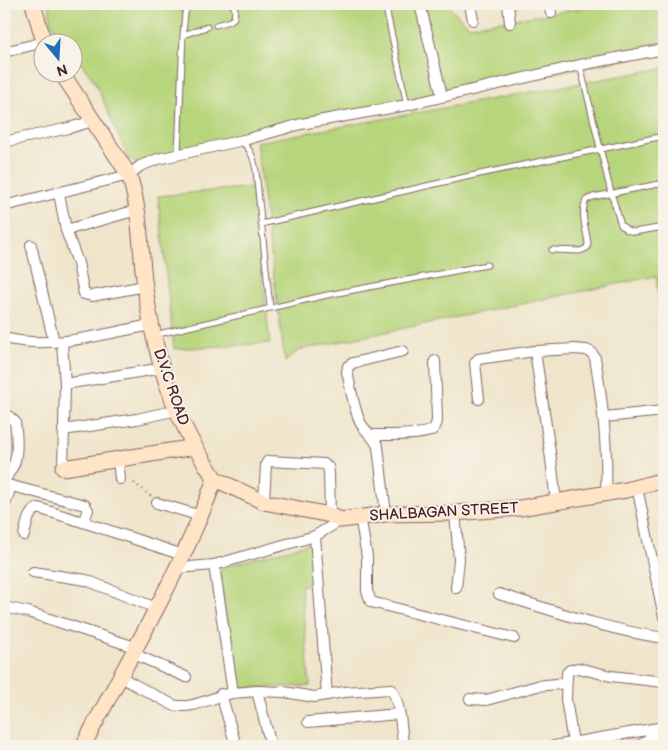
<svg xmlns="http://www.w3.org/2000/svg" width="668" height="750" viewBox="0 0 668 750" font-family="'Balsamiq Sans',sans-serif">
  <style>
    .green { fill: #b7d57c; stroke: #807a54 }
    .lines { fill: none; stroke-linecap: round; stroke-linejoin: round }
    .lane-casing { stroke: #846463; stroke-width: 7 }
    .street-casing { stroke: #846463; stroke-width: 12 }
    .secondary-casing { stroke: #846463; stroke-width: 17 }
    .path { stroke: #846463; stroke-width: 2; stroke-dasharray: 1 4; stroke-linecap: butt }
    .lane { stroke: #fff; stroke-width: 5 }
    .street { stroke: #fff; stroke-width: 10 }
    .secondary { stroke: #ffe4c6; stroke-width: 15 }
    .labels { text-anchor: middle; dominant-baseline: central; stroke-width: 4; stroke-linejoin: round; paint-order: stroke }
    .street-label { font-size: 15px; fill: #4a1f2b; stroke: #f7f3e8 }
  </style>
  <rect width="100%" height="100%" fill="#f7f3e8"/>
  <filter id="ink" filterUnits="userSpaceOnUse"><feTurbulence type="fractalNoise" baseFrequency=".02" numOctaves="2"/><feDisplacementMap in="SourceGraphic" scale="10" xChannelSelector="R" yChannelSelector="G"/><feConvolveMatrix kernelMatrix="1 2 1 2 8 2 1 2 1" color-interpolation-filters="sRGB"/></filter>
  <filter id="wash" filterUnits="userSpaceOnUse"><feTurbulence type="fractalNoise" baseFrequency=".0096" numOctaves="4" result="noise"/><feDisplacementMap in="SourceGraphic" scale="20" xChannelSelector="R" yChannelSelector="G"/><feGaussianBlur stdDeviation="1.12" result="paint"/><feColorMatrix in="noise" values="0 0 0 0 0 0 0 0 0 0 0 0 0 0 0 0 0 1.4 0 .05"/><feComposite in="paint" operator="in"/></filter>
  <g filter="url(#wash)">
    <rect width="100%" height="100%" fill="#efe5cb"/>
    <g class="green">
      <polygon points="49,4 446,4 469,26 585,8 596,4 664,4 664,52 300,122 140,166 128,158 95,82 73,52 72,42 66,42 51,23"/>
      <polygon points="664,68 664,354 656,276 299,350 285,362 256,142"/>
      <polygon points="252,187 270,343 174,349 158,196"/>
      <polygon points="310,543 312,583 301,586 310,686 236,688 219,568"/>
    </g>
  </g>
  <g filter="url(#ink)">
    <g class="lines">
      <defs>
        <g id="lane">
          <polyline points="385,4 407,105"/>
          <polyline points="216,25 230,21 234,18 235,9 232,4"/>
          <polyline points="183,35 207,27"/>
          <polyline points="580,65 611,193 621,225 627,230 634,232 664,227"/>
          <path d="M 240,141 C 251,148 254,159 256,171 L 270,307"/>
          <polyline points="178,154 183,35 185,13 189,4"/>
          <polyline points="261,224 470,176 664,136"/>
          <path d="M 552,250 L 580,251 L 587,248 L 588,243 C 586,229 580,213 586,200 L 593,197 L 664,183"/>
          <polyline points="154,335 327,295 487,265"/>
        </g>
        <g id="street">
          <polyline points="420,4 442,96"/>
          <polyline points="470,4 473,20"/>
          <polyline points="508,4 510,23"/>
          <polyline points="549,4 551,13"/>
          <polyline points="4,52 44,42"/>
          <polyline points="4,142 69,128 93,121"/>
          <polyline points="59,193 66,230 78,263 84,294 92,296 145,286"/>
          <polyline points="4,206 129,175 140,166 158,159 248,139 301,124 407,105 580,65 664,49"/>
          <polyline points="66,230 137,210"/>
          <polyline points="31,245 54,342"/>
          <path d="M 4,338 C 53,350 103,334 151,325"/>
          <polyline points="62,342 65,384 63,468"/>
          <polyline points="535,351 551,459 556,502"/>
          <polyline points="65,384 163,368"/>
          <path d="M 479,399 L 475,363 L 478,359 L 535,351 L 575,349 L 586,350 L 591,352 L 595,358 C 603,404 608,446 606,493"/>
          <path d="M 4,412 L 15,422 C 17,434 18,453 14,464 C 11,470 7,476 4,482"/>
          <polyline points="605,417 664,411"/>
          <polyline points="63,430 137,419 177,410"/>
          <path d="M 371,435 C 384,435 423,436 432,430 C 436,427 437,423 437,419 L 435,361"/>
          <polyline points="118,460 120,479"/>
          <polyline points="4,484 85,505 88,510 83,522 183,555"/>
          <polyline points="637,487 664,617"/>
          <polyline points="264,502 266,464 268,461 324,464 328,467 329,473 330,515"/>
          <polyline points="157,503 201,516"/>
          <polyline points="4,508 11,486"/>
          <polyline points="455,513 459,559 456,588"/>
          <path d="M 386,514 L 378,447 C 374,436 365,432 360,422 C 353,406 351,388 347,372 L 348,366 L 353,363 L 403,351"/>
          <polyline points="360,516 367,557 367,591 371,602 514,638"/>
          <path d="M 24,535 C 27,525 27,513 38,508 L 83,522"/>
          <polyline points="315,536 327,695"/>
          <path d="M 214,565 L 233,693 L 257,691 L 284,692 L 314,697 L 344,692 L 391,689 C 400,700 402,732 403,746"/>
          <polyline points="177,568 214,565 315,536 341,520"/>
          <polyline points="33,572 86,580 156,608"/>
          <path d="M 499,594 C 554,611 608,630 664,638"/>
          <polyline points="4,607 28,612 135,647"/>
          <polyline points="132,653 186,677"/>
          <path d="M 120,677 L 173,705 C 194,710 212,696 233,693"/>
          <polyline points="257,691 271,746"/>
          <polyline points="221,694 236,746"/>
          <polyline points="470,699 486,700 537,686 566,683"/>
          <polyline points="308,722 399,714"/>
          <polyline points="573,743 566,699 567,673 570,670 578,668 611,676 664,682"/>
          <polyline points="554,746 664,727"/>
          <polyline points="639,746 654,736 655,729"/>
        </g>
        <g id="secondary">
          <polyline points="33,4 44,42"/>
          <path d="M 61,72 L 129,175 C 141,211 140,250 145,288 C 152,336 164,387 186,430 C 194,447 205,463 215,479 C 181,572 129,658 83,746"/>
          <polyline points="63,468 195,447"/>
          <polyline points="215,479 264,502 330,515 341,520 386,514 455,513 520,508 626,490 664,480"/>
        </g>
      </defs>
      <use href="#lane" class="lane-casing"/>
      <use href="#street" class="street-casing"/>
      <use href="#secondary" class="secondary-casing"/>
      <polyline class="path" points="130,480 152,497"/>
      <use href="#lane" class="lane"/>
      <use href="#street" class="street"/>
      <use href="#secondary" class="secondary"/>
    </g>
  </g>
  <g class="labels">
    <g class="street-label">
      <text transform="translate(171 387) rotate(71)">D.V.C ROAD</text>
      <text transform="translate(444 512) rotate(-3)">SHALBAGAN STREET</text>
    </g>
  </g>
  <rect width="668" height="750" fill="none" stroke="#f7f3e8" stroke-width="20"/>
  <g transform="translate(58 58) rotate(162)"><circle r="24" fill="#f7f3e8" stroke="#b29e9c"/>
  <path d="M0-4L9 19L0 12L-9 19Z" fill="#1f6fb2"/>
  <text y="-8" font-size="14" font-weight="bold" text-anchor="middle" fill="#4a1f2b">N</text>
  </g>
</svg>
